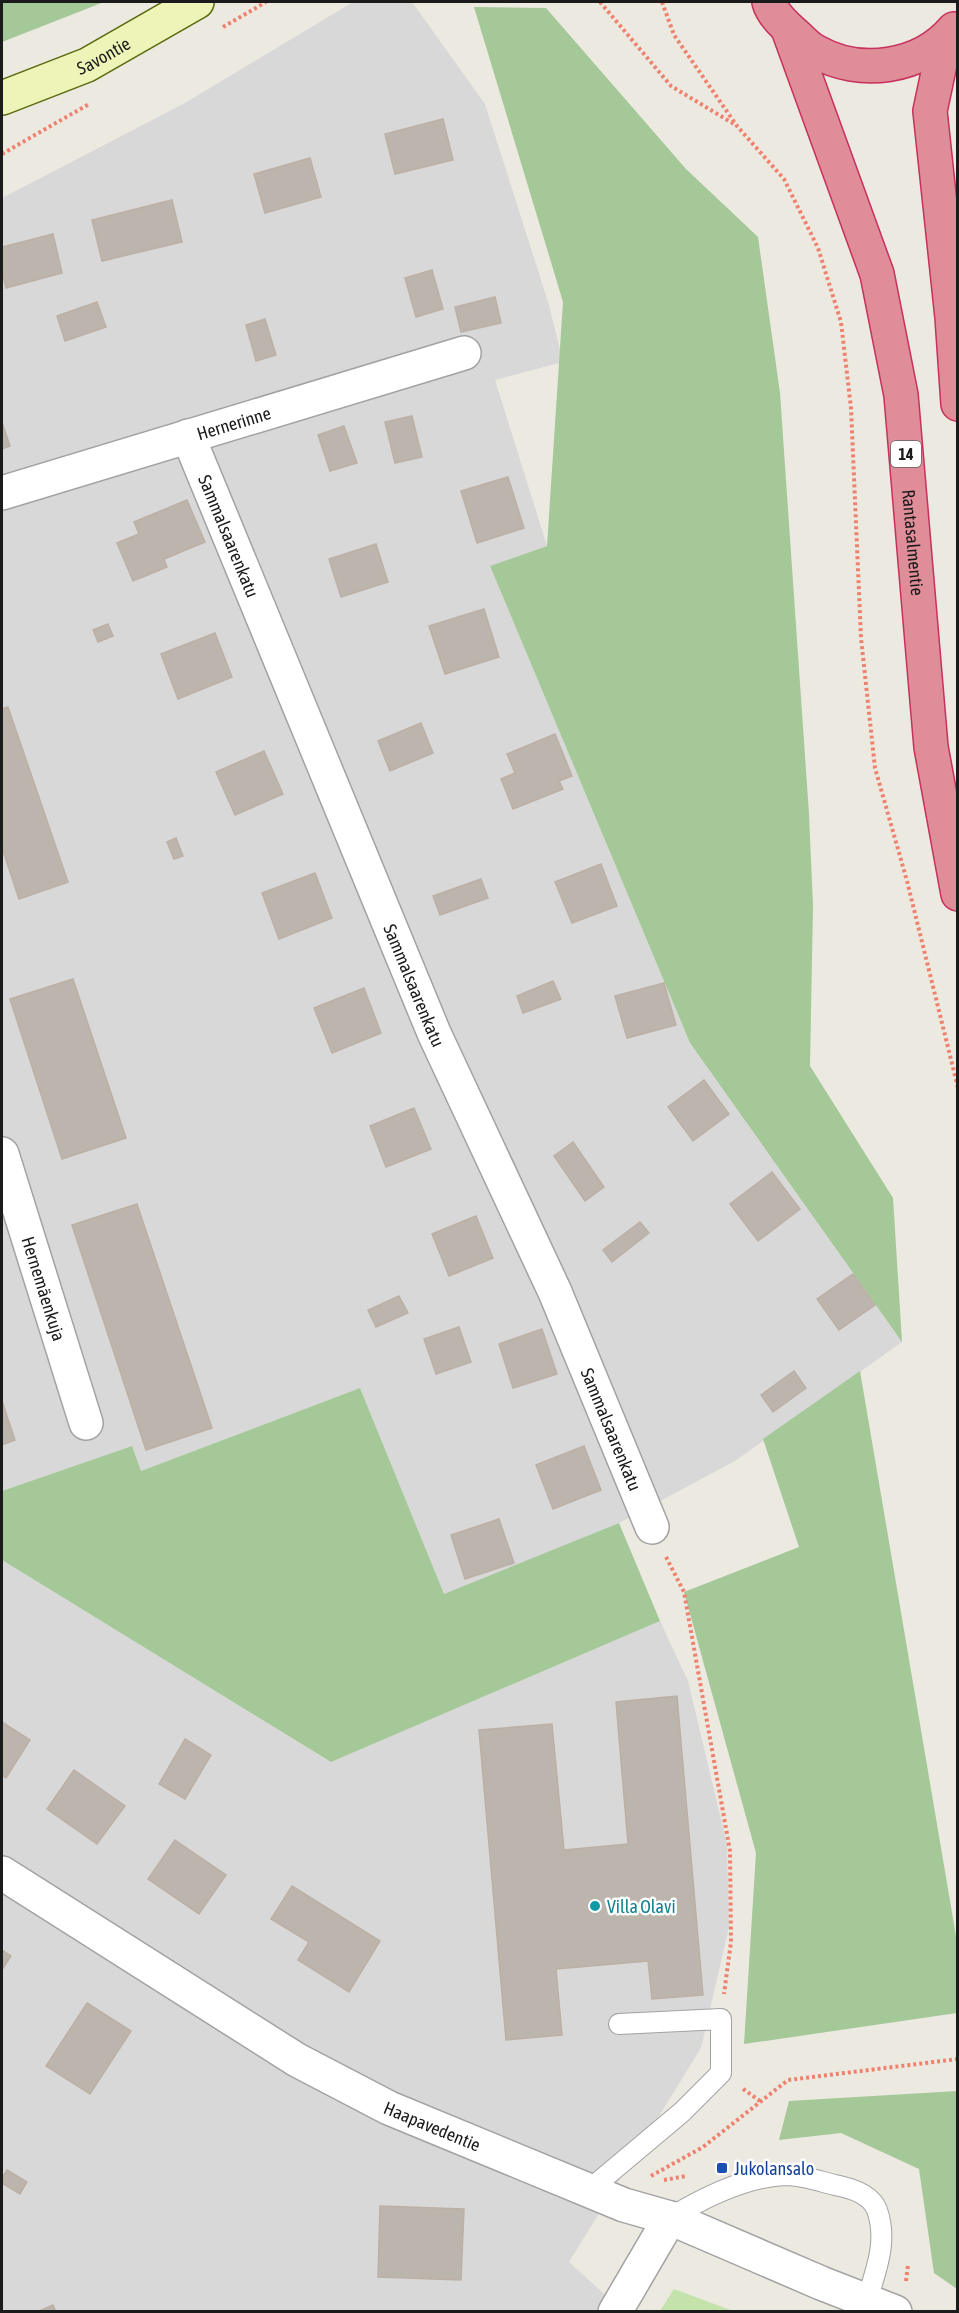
<svg xmlns="http://www.w3.org/2000/svg" width="959" height="2313" viewBox="0 0 959 2313" font-family="'Asap Condensed',sans-serif">
  <style>
    .residential { fill: #d9d8d8 }
    .grass { fill: #c3e3aa }
    .forest { fill: #a4c898 }
    .building { fill: #bcb5ae; stroke: #bcb0a5; stroke-width: 1.5 }
    .lines { fill: none; stroke-linecap: round; stroke-linejoin: round }
    .lane-casing { stroke: #a2a2a2; stroke-width: 22 }
    .street-casing { stroke: #a2a2a2; stroke-width: 36 }
    .secondary-casing { stroke: #59680c; stroke-width: 36 }
    .highway-casing { stroke: #c8305d; stroke-width: 36 }
    .path { stroke: #ef826f; stroke-width: 4; stroke-dasharray: 3 3; stroke-linecap: butt }
    .lane { stroke: #fff; stroke-width: 20 }
    .street { stroke: #fff; stroke-width: 33 }
    .secondary { stroke: #eef4b7; stroke-width: 33 }
    .highway { stroke: #df8d98; stroke-width: 33 }
    .culture-dot { fill: #0f9aa8; stroke: #fff; stroke-width: 2 }
    .transit-dot { fill: #1a4fb4; stroke: #fff; stroke-width: 2 }
    .labels { text-anchor: middle; dominant-baseline: central; stroke-width: 5; stroke-linejoin: round; paint-order: stroke }
    .shield { fill: #fff; stroke: #5f5f5f; stroke-width: 1.5 }
    .shield-label { font-size: 16px; font-weight: bold; fill: #1b1b1b }
    .street-label { font-size: 18px; fill: #1b1b1b; stroke: #fff }
    .culture-label { font-size: 18px; fill: #0d838f; stroke: #fff; text-anchor: start }
    .transit-label { font-size: 18px; fill: #164399; stroke: #fff; text-anchor: start }
  </style>
  <rect width="100%" height="100%" fill="#ece9e1"/>
  <g class="residential">
    <polygon points="353,2 412,2 485,104 549,305 563,362 495,380 547,546 490,566 690,1043 902,1342 735,1461 619,1523 444,1595 360,1388 141,1471 132,1446 2,1491 2,198 185,103"/>
    <polygon points="2,1560 331,1762 660,1621 688,1681 727,1844 729,1927 701,2048 569,2262 623,2311 2,2311"/>
  </g>
  <polygon class="grass" points="674,2289 733,2311 660,2311"/>
  <g class="forest">
    <polygon points="2,2 104,2 2,42"/>
    <polygon points="474,7 546,8 686,169 758,237 780,393 809,814 813,906 810,1066 893,1198 902,1342 690,1043 490,566 547,546 563,302"/>
    <polygon points="860,1371 957,1942 957,2013 744,2044 756,1853 684,1592 799,1547 763,1439"/>
    <polygon points="360,1388 444,1594 619,1523 660,1621 331,1762 2,1560 2,1491 132,1446 141,1471"/>
    <polygon points="957,2091 958,2091 957,2289 934,2273 919,2169 841,2133 779,2140 789,2101"/>
  </g>
  <g class="building">
    <polygon points="443,119 453,160 395,174 385,134"/>
    <polygon points="310,158 321,197 265,213 254,174"/>
    <polygon points="172,200 182,242 102,261 92,220"/>
    <polygon points="53,234 62,273 6,288 2,271 2,247"/>
    <polygon points="432,270 443,309 416,317 405,278"/>
    <polygon points="495,297 501,323 461,332 455,307"/>
    <polygon points="97,302 106,327 65,341 57,316"/>
    <polygon points="265,319 276,355 256,361 246,325"/>
    <polygon points="412,416 422,457 395,463 385,422"/>
    <polygon points="2,422 10,446 2,449"/>
    <polygon points="344,426 357,463 330,471 318,435"/>
    <polygon points="508,477 524,528 477,543 461,491"/>
    <polygon points="187,500 205,542 164,559 167,567 133,581 117,543 139,534 134,522"/>
    <polygon points="376,544 388,582 341,597 329,559"/>
    <polygon points="484,609 499,657 445,674 429,626"/>
    <polygon points="108,624 113,636 98,642 93,630"/>
    <polygon points="215,633 232,677 178,699 161,654"/>
    <polygon points="8,707 68,882 19,899 2,848 2,709"/>
    <polygon points="421,723 433,753 390,771 378,741"/>
    <polygon points="555,734 572,776 559,781 563,789 513,809 501,779 515,773 507,754"/>
    <polygon points="264,751 283,794 235,815 216,772"/>
    <polygon points="176,838 183,856 174,859 167,842"/>
    <polygon points="601,864 617,906 572,923 555,882"/>
    <polygon points="315,873 332,918 279,939 262,893"/>
    <polygon points="481,879 488,898 440,915 433,896"/>
    <polygon points="73,979 126,1138 62,1159 10,999"/>
    <polygon points="553,981 561,999 523,1013 517,996"/>
    <polygon points="664,983 676,1025 627,1038 615,996"/>
    <polygon points="364,988 381,1033 332,1053 314,1008"/>
    <polygon points="704,1080 729,1114 693,1141 668,1107"/>
    <polygon points="414,1108 431,1149 386,1167 370,1126"/>
    <polygon points="573,1142 604,1187 585,1201 554,1156"/>
    <polygon points="772,1172 800,1209 758,1241 730,1204"/>
    <polygon points="137,1204 212,1428 146,1450 72,1225"/>
    <polygon points="476,1216 493,1258 449,1276 432,1234"/>
    <polygon points="640,1222 649,1233 612,1262 603,1250"/>
    <polygon points="853,1274 875,1305 839,1330 817,1299"/>
    <polygon points="399,1296 408,1313 376,1327 368,1310"/>
    <polygon points="459,1327 471,1362 436,1374 424,1339"/>
    <polygon points="542,1329 557,1374 513,1388 499,1344"/>
    <polygon points="794,1371 806,1388 773,1412 761,1395"/>
    <polygon points="2,1401 15,1440 2,1445"/>
    <polygon points="584,1446 601,1490 553,1509 536,1465"/>
    <polygon points="499,1519 514,1563 465,1579 451,1535"/>
    <polygon points="677,1696 703,1995 652,1999 648,1961 556,1969 562,2035 506,2040 479,1730 552,1724 564,1850 628,1844 616,1702"/>
    <polygon points="2,1722 30,1740 6,1778 2,1775"/>
    <polygon points="185,1739 211,1755 185,1799 159,1784"/>
    <polygon points="74,1770 125,1806 97,1844 47,1809"/>
    <polygon points="175,1840 226,1875 199,1914 148,1879"/>
    <polygon points="292,1886 380,1941 349,1992 298,1960 309,1942 271,1919"/>
    <polygon points="2,1950 11,1956 2,1970"/>
    <polygon points="87,2003 131,2031 90,2094 46,2066"/>
    <polygon points="7,2170 27,2182 20,2194 2,2183 2,2178"/>
    <polygon points="380,2206 464,2209 461,2280 378,2277"/>
    <polygon points="53,2305 56,2312 37,2312"/>
  </g>
  <g class="lines">
    <defs>
      <g id="lane">
        <polyline points="588,2191 682,2112 721,2073 721,2019 619,2024"/>
        <path d="M 670,2218 C 703,2198 746,2176 786,2175 C 802,2175 819,2181 835,2185 C 851,2188 871,2194 877,2210 C 888,2241 876,2270 867,2300"/>
      </g>
      <g id="street">
        <path id="s1" d="M 188,436 L 434,1033 L 555,1292 L 652,1527"/>
        <path id="s2" d="M 2,493 L 464,353"/>
        <path id="s3" d="M 2,1154 L 86,1423"/>
        <path id="s4" d="M 2,1873 L 297,2060 L 389,2108 L 624,2205 L 670,2218 L 821,2283 L 895,2312"/>
        <polyline points="615,2312 670,2218"/>
      </g>
      <g id="secondary">
        <path id="s5" d="M 2,98 L 87,65 L 197,2"/>
      </g>
      <g id="highway">
        <path d="M 769,2 C 773,16 787,27 798,37 C 803,42 809,48 815,51 C 860,77 921,68 954,29"/>
        <path id="s6" d="M 788,29 L 877,274 L 901,395 L 931,747 L 958,894"/>
        <polyline points="945,40 930,111 952,317 958,404"/>
      </g>
    </defs>
    <use href="#lane" class="lane-casing"/>
    <use href="#street" class="street-casing"/>
    <use href="#secondary" class="secondary-casing"/>
    <use href="#highway" class="highway-casing"/>
    <g class="path">
      <polyline points="600,2 671,86 734,124"/>
      <polyline points="662,2 674,35 737,126 784,179 818,248 841,322 851,408 861,638 875,768 907,881 958,1088"/>
      <polyline points="223,27 266,2"/>
      <polyline points="2,154 89,104"/>
      <polyline points="666,1557 684,1592 730,1851 731,1942 724,1994"/>
      <polyline points="743,2089 760,2101"/>
      <polyline points="651,2176 703,2147 788,2080 958,2059"/>
      <polyline points="664,2180 686,2176"/>
      <polyline points="906,2281 908,2265"/>
    </g>
    <use href="#lane" class="lane"/>
    <use href="#street" class="street"/>
    <use href="#secondary" class="secondary"/>
    <use href="#highway" class="highway"/>
  </g>
  <circle class="culture-dot" cx="595" cy="1906" r="6"/>
  <rect class="transit-dot" x="716" y="2162" width="12" height="12" rx="3"/>
  <g class="labels">
    <rect class="shield" x="891" y="441" width="30" height="26" rx="4.5"/>
    <g class="shield-label">
      <text x="906" y="454">14</text>
    </g>
    <g class="street-label">
      <text stroke="none"><textPath href="#s5" startOffset="110">Savontie</textPath></text>
      <text stroke="none"><textPath href="#s2" startOffset="242">Hernerinne</textPath></text>
      <text stroke="none"><textPath href="#s1" startOffset="108">Sammalsaarenkatu</textPath></text>
      <text stroke="none"><textPath href="#s6" startOffset="532">Rantasalmentie</textPath></text>
      <text stroke="none"><textPath href="#s1" startOffset="594">Sammalsaarenkatu</textPath></text>
      <text stroke="none"><textPath href="#s3" startOffset="141">Hernemäenkuja</textPath></text>
      <text stroke="none"><textPath href="#s1" startOffset="1080">Sammalsaarenkatu</textPath></text>
      <text stroke="none"><textPath href="#s4" startOffset="500">Haapavedentie</textPath></text>
    </g>
    <g class="culture-label">
      <text x="607" y="1906">Villa Olavi</text>
    </g>
    <g class="transit-label">
      <text x="734" y="2168">Jukolansalo</text>
    </g>
  </g>
  <rect width="959" height="2313" fill="none" stroke="#1b1b1b" stroke-width="6"/>
</svg>
